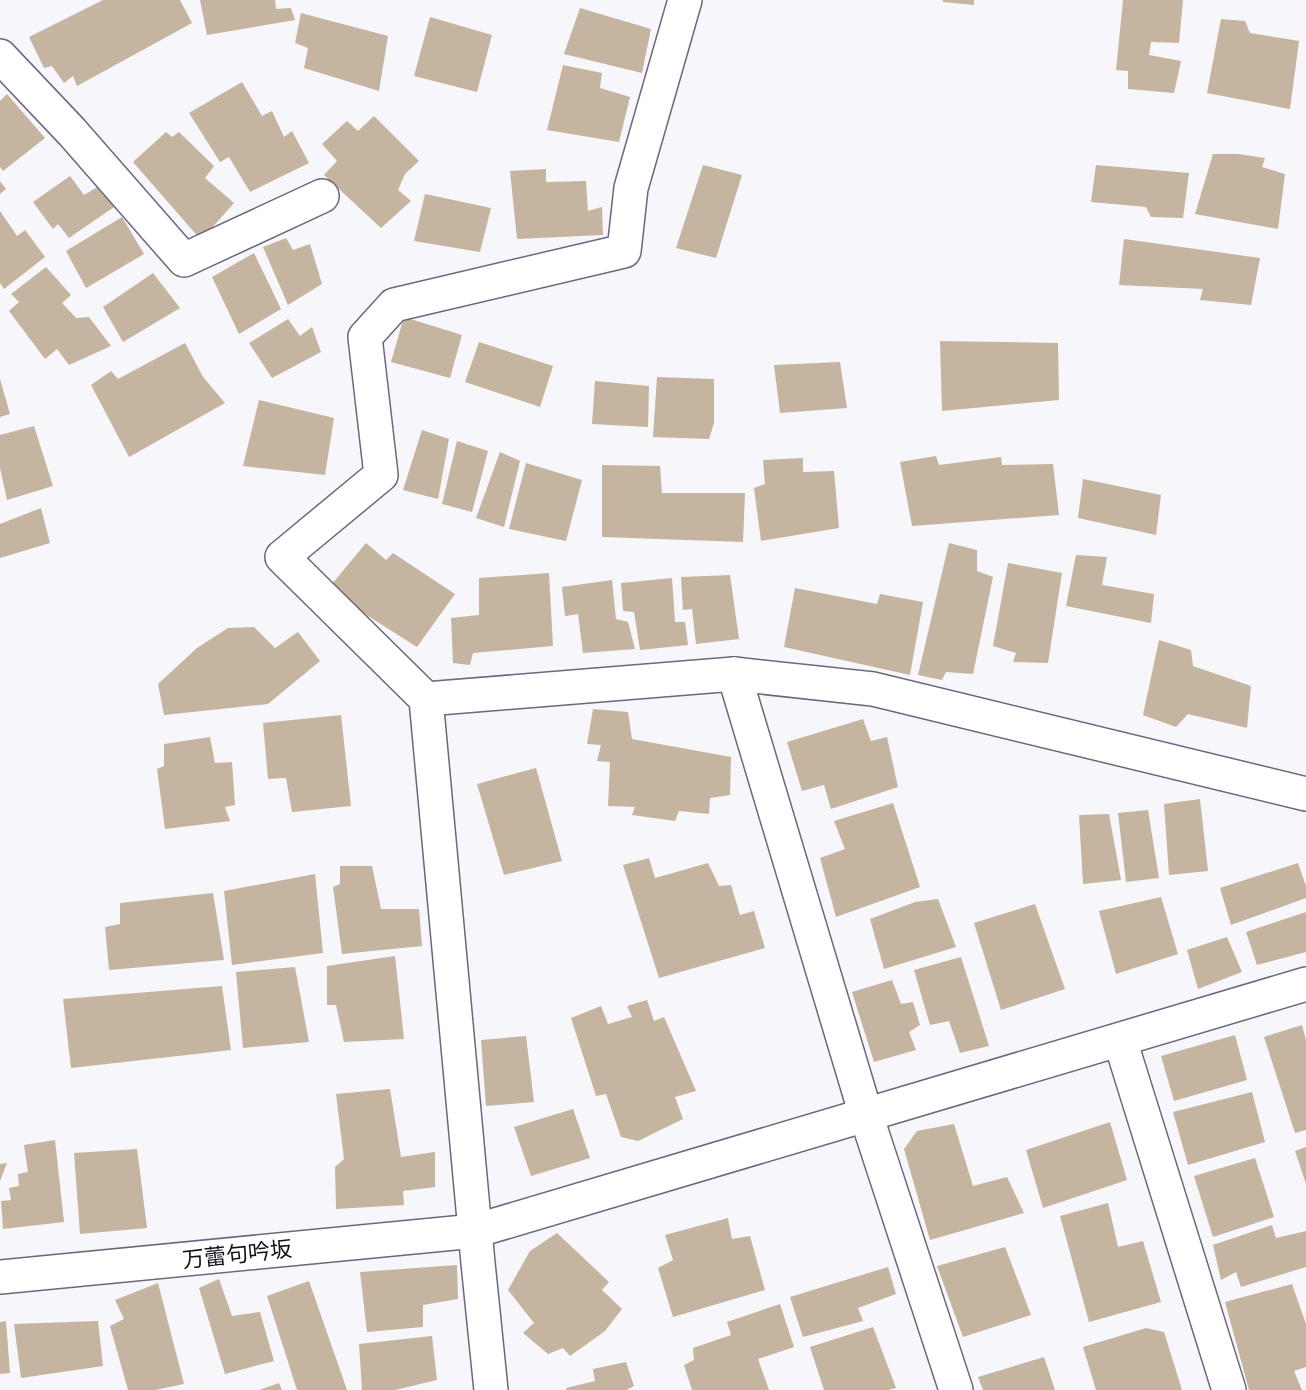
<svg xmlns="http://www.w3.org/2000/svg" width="1306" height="1390" viewBox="0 0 1306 1390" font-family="'Space Grotesk','Noto Sans JP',sans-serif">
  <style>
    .building { fill: #c5b49f }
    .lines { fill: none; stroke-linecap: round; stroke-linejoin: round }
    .minor-casing { stroke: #6b677d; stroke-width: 36 }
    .minor { stroke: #fff; stroke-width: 33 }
    .labels { text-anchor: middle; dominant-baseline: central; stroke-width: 4.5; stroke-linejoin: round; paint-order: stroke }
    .street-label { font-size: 22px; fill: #121119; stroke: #fff }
  </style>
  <rect width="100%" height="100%" fill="#f7f6fb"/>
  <g class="building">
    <polygon points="103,0 180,0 192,23 77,86 73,76 64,83 52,66 44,68 29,37"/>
    <polygon points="200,0 275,0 276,9 291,8 295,20 207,35"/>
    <polygon points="943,0 974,0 974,5 943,2"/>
    <polygon points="1123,0 1183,0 1179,43 1151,42 1149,55 1181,61 1174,93 1128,89 1128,71 1116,70"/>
    <polygon points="580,8 651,29 642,73 564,54"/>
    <polygon points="301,13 388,36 379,91 304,68 308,48 295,43"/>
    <polygon points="430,17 492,35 477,92 414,76"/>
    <polygon points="1221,19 1245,21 1250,33 1299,41 1290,109 1207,93"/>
    <polygon points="563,65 602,73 600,88 630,97 619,142 547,130"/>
    <polygon points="242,82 262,116 272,111 284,137 292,131 309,163 250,192 229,157 220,162 189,113"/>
    <polygon points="7,94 45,138 3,171 0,167 0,101"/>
    <polygon points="374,116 419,161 405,174 398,190 411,201 381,228 324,175 337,161 322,144 347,121 358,131"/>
    <polygon points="166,132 172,137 179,132 214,166 205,178 234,203 201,240 133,162"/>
    <polygon points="1213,154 1238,154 1265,158 1262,167 1285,174 1278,229 1195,214"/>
    <polygon points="703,165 742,175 716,258 676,248"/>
    <polygon points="1096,165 1189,173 1183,218 1151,217 1146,207 1091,202"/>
    <polygon points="546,169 546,182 586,181 588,211 602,207 603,235 517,239 510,171"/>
    <polygon points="70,176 84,195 99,186 114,207 69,238 58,224 53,229 33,202"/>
    <polygon points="0,181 6,189 0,194"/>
    <polygon points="425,194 491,208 480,252 414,241"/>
    <polygon points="0,211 17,236 25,230 45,257 4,289 0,283"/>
    <polygon points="122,217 144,254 86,288 66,251"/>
    <polygon points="286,238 293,250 310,244 322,284 288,305 263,247"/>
    <polygon points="1124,239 1260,258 1251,305 1200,300 1203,289 1119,285"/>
    <polygon points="254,253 281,309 239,334 212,277"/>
    <polygon points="46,267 71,295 62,303 76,318 89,317 111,346 69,365 57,349 45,359 9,311 19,302 11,294"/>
    <polygon points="153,273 180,308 123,342 103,307"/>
    <polygon points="404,317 462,335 450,378 391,362"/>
    <polygon points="288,319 300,336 312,327 321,352 272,378 249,343"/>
    <polygon points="940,341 1058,343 1059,400 942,411"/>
    <polygon points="479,342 553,366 540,407 465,382"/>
    <polygon points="185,343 203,377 225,403 129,457 91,385 111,371 118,379"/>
    <polygon points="840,362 847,408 780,413 774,365"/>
    <polygon points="657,377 714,379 714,423 709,439 653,437"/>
    <polygon points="0,379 10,414 0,417"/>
    <polygon points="595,381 649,386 648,427 592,424"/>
    <polygon points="259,400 334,418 325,475 243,466"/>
    <polygon points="34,426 53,486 7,500 0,468 0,435"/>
    <polygon points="422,430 449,439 438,499 403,490"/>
    <polygon points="457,441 488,451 472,512 442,504"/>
    <polygon points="500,452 520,461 504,527 476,518"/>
    <polygon points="936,456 939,465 1001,457 1002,465 1053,464 1059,515 912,526 900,462"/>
    <polygon points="803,458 803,472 834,471 839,528 761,541 754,488 765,484 763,460"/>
    <polygon points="526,463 582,480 566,541 509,529"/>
    <polygon points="602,465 660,466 662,493 745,493 743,542 602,537"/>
    <polygon points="1083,479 1161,495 1156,535 1078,518"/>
    <polygon points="41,508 50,543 0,558 0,524"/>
    <polygon points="366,543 386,560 393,553 455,594 417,647 327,590"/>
    <polygon points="949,543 977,550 977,571 993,577 973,674 946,672 942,680 918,675"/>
    <polygon points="1076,555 1107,557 1102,585 1154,594 1151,623 1066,606"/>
    <polygon points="1008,563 1062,573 1048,663 1013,662 1016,653 993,646"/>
    <polygon points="549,573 553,646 473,653 470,665 453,663 451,618 479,615 479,578"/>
    <polygon points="730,575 739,639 696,644 692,609 683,610 681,577"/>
    <polygon points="672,578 675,622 685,622 688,645 640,650 634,612 623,611 621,583"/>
    <polygon points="612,580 616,619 628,622 635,649 583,653 578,614 565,616 562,587"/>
    <polygon points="795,588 877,604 880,594 923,602 910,675 784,647"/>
    <polygon points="254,627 275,648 298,632 320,661 268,704 164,715 158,684 197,648 228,628"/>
    <polygon points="1159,640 1191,650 1193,666 1251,686 1247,728 1188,714 1176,727 1143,715"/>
    <polygon points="593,709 628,712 632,739 731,757 730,795 710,798 709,814 679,811 675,821 632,815 635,807 608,806 610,762 597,761 601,745 587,744"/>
    <polygon points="341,715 351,806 292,812 286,778 268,779 263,723"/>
    <polygon points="863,719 871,741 887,737 898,787 831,809 824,785 802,791 787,742"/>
    <polygon points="210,737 215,763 232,762 235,805 225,807 230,821 165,829 157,769 164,766 164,744"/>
    <polygon points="536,768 562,861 504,875 477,784"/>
    <polygon points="1200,799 1208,871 1169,875 1164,804"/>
    <polygon points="893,803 920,887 836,917 820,858 845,849 834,821"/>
    <polygon points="1148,810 1159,878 1126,882 1118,813"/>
    <polygon points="1109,814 1121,880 1083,884 1079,815"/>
    <polygon points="649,858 655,878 708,863 719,886 731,885 740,915 754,911 765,948 659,978 623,865"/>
    <polygon points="1298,863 1306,886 1306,898 1231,925 1220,888"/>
    <polygon points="340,866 372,866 381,909 419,909 422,946 342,954 333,887 340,884"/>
    <polygon points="315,874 323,953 232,965 224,891"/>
    <polygon points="213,893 224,960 109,970 105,927 120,924 120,903"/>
    <polygon points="1161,897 1178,954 1116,974 1099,911"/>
    <polygon points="938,899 956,947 884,969 870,919 915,902"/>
    <polygon points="1035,904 1065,989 1001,1010 974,923"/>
    <polygon points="1306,912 1306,952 1257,965 1246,932"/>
    <polygon points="1227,937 1242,972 1198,989 1187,950"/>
    <polygon points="395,956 404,1039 344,1042 336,1005 327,1005 327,966"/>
    <polygon points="961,957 989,1046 960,1053 949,1021 930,1025 914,970"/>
    <polygon points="295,967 309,1042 243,1048 236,972"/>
    <polygon points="892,980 901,1004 913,1002 920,1025 909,1032 916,1050 874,1062 852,992"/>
    <polygon points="222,986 231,1050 71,1068 63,999"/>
    <polygon points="647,1000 654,1021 664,1017 696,1091 675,1097 683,1119 638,1141 621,1137 606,1094 596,1096 571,1018 601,1006 608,1024 632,1017 627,1006"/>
    <polygon points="1302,1025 1306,1040 1306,1130 1295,1133 1264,1037"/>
    <polygon points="1235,1035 1247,1080 1174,1101 1161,1056"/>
    <polygon points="526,1036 534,1102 486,1106 481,1040"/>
    <polygon points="390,1089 401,1157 435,1152 435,1187 403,1191 404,1205 336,1209 335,1167 344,1159 336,1094"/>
    <polygon points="1252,1092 1265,1142 1188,1165 1173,1112"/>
    <polygon points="573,1109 590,1158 531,1176 514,1127"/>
    <polygon points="1110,1122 1127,1180 1043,1208 1026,1150"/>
    <polygon points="954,1124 973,1186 1007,1177 1024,1213 930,1240 904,1149 917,1131"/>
    <polygon points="55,1140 64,1222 3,1229 1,1201 11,1200 9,1188 19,1186 18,1174 28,1172 24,1145"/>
    <polygon points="1306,1147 1306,1184 1295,1151"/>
    <polygon points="137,1149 147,1228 80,1234 74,1153"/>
    <polygon points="1255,1158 1274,1217 1213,1237 1194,1176"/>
    <polygon points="7,1163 0,1181 0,1164"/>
    <polygon points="1108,1203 1118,1247 1143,1241 1161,1302 1089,1322 1060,1216"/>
    <polygon points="728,1218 732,1239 750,1236 765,1290 673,1317 658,1268 673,1260 665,1235"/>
    <polygon points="1272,1225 1276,1238 1306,1231 1306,1267 1241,1287 1236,1272 1221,1280 1213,1245"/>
    <polygon points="557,1233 609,1282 602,1290 622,1309 605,1331 570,1356 563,1348 548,1354 523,1333 534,1323 508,1290 530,1251"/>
    <polygon points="1005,1247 1031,1315 963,1337 937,1266"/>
    <polygon points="457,1265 458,1299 423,1305 423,1327 367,1332 360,1272"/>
    <polygon points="888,1267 896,1294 858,1308 863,1321 803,1337 790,1297"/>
    <polygon points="219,1279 232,1316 260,1312 274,1361 225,1374 199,1288"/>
    <polygon points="309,1281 347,1390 297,1390 267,1296"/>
    <polygon points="158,1283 184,1384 155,1390 128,1390 110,1326 124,1319 115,1300"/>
    <polygon points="1292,1284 1306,1324 1306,1367 1294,1371 1302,1390 1249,1390 1225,1302"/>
    <polygon points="780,1304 794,1347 758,1359 769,1390 692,1390 684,1365 694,1360 693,1348 731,1335 727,1322"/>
    <polygon points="6,1321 10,1373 0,1374 0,1322"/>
    <polygon points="98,1321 103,1366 21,1378 14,1324"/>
    <polygon points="873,1327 896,1388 888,1390 824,1390 810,1347"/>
    <polygon points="1146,1328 1164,1332 1182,1390 1096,1390 1083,1347"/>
    <polygon points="432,1336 437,1380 395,1390 362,1390 359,1344"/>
    <polygon points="1044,1357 1055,1390 983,1390 978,1377"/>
    <polygon points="626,1362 634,1386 626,1390 567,1390 566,1388 595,1381 593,1369"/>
    <polygon points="279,1383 282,1390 259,1390"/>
  </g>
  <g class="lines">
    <defs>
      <g id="minor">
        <polyline points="0,56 72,132 184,260 322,196"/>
        <polyline points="734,674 866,1115 956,1390"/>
        <polyline points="426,699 734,674 873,689 1306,794"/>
        <polyline points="1120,1040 1229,1390"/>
        <polyline points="0,1277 475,1231 1306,984"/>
        <polyline points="491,1390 478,1263 426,699 282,557 381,475 365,337 394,305 624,251 631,188 685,0"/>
      </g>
    </defs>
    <use href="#minor" class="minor-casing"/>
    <use href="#minor" class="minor"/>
  </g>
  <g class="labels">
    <g class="street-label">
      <text transform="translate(237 1254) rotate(-6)">万蕾句吟坂</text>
    </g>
  </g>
</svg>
